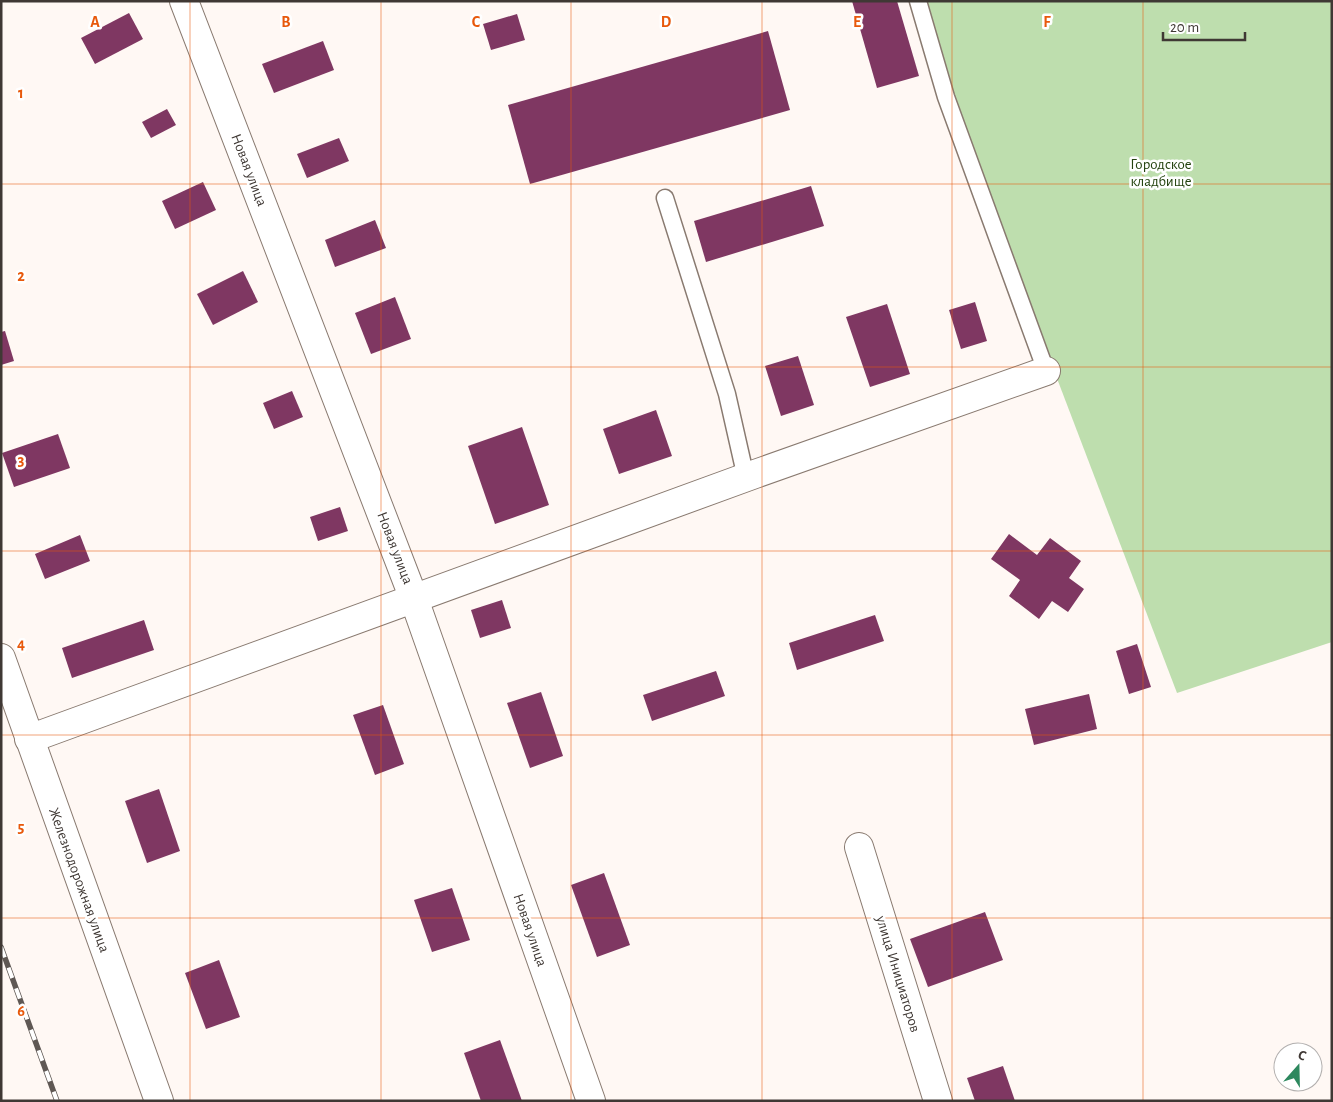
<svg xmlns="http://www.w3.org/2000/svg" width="1333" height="1102" viewBox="0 0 1333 1102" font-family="'Alegreya Sans',sans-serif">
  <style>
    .green { fill: #bedeae }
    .building { fill: #7f3762 }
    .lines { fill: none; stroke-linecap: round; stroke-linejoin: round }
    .lane-casing { stroke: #897a70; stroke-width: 19 }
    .street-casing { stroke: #897a70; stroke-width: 30 }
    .lane { stroke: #fff; stroke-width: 16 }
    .street { stroke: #fff; stroke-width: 28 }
    .rail-casing { stroke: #5f5854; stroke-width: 5.5 }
    .rail { stroke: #fff; stroke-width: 4; stroke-dasharray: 11; stroke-linecap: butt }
    .grid { fill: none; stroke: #e8590c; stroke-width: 1; stroke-opacity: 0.55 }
    .labels { text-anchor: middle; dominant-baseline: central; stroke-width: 5; stroke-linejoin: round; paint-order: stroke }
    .park-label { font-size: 15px; fill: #24430f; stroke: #fff }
    .street-label { font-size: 15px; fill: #3f3834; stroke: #fff }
    .grid-label { font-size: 16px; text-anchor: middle; font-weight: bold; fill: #e8590c; stroke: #fff; stroke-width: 5; stroke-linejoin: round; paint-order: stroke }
  </style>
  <rect width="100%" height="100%" fill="#fff8f4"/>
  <polygon class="green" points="913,1 1332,1 1332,642 1177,693"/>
  <g class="building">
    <polygon points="852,1 897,1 919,76 877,88"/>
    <polygon points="129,13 143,39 95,64 81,38"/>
    <polygon points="517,14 525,40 491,50 483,24"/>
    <polygon points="768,31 790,110 530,184 508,105"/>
    <polygon points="323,41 334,70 274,93 262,64"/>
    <polygon points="167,109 176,125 151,138 142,122"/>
    <polygon points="339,138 349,161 307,178 297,154"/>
    <polygon points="203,182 216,210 175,229 162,201"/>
    <polygon points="811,186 824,226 706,262 694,221"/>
    <polygon points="375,220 386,248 335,267 325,240"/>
    <polygon points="243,271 258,302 213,325 197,294"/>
    <polygon points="395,297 411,339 371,354 355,313"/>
    <polygon points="975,302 987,341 961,349 949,310"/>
    <polygon points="887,304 910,374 870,387 846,317"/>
    <polygon points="5,331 14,361 1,365 1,332"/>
    <polygon points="798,356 814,405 781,416 765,366"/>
    <polygon points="292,391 303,417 274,429 263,403"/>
    <polygon points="656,410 672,456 619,474 603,429"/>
    <polygon points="522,427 549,505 495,524 468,446"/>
    <polygon points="58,434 70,468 14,487 2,453"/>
    <polygon points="340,507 348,531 318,541 310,517"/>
    <polygon points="1009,534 1037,555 1050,538 1081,561 1069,578 1084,589 1068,612 1052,601 1039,619 1009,596 1020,580 991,559"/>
    <polygon points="80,535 90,561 45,579 35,554"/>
    <polygon points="502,600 511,628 480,638 471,610"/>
    <polygon points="875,615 884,641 797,670 789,643"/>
    <polygon points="144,620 154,650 72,678 62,648"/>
    <polygon points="1137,644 1151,687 1129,694 1116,651"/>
    <polygon points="716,671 725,696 652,721 643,695"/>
    <polygon points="541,692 563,756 530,768 507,703"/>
    <polygon points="1089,694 1097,729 1034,745 1025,709"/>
    <polygon points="383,705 404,764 375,775 353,715"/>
    <polygon points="159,789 180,851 147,863 125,801"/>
    <polygon points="604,873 630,945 597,957 571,885"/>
    <polygon points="452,888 470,940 432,952 414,900"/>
    <polygon points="985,912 1003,960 928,987 910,939"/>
    <polygon points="219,960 240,1017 206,1029 185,973"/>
    <polygon points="500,1040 522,1101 481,1101 464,1053"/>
    <polygon points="1003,1066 1015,1101 975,1101 967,1078"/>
  </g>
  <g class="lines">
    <defs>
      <g id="lane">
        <polyline points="918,1 946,97 1046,371"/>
        <polyline points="665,198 727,394 746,478"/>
      </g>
      <g id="street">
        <polyline points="184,1 414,599 591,1101"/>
        <polyline points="1,658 159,1101"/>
        <polyline points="29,739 755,474 1046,371"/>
        <polyline points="859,847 938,1101"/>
      </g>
    </defs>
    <use href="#lane" class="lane-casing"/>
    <use href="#street" class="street-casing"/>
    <use href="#lane" class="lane"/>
    <use href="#street" class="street"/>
    <defs>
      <polyline id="rail" points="1,947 57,1101"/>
    </defs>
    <use href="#rail" class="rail-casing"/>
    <use href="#rail" class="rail"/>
  </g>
  <path class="grid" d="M 190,1 L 190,1101M 381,1 L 381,1101M 571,1 L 571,1101M 762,1 L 762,1101M 952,1 L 952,1101M 1143,1 L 1143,1101M 1,184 L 1332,184M 1,367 L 1332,367M 1,551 L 1332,551M 1,735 L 1332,735M 1,918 L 1332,918"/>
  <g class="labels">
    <g class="park-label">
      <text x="1161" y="164">Городское<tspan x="1161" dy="17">кладбище</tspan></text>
    </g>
    <g class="street-label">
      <text transform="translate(249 170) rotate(69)">Новая улица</text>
      <text transform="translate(395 548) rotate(69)">Новая улица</text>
      <text transform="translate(79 880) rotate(70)">Железнодорожная улица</text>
      <text transform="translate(530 930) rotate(71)">Новая улица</text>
      <text transform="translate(898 974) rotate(73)">улица Инициаторов</text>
    </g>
  </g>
  <g class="grid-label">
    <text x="95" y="27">A</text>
    <text x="286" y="27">B</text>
    <text x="476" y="27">C</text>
    <text x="666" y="27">D</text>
    <text x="857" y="27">E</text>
    <text x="1047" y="27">F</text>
    <text x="21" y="98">1</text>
    <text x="21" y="281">2</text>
    <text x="21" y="465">3</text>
    <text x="21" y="649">4</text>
    <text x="21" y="832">5</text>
    <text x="21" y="1016">6</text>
  </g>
  <rect width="1333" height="1102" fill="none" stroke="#3f3834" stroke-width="5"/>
  <g transform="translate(1298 1067) rotate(20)"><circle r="24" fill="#ffffff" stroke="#b2afae"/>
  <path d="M0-4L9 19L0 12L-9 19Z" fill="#2d885e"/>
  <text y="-8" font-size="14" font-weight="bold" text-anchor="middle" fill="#3f3834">С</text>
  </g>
  <path d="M1163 32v8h82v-8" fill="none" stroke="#3f3834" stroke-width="2.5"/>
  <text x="1170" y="32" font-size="15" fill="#3f3834" stroke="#ffffff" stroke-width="4" paint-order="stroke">20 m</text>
</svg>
